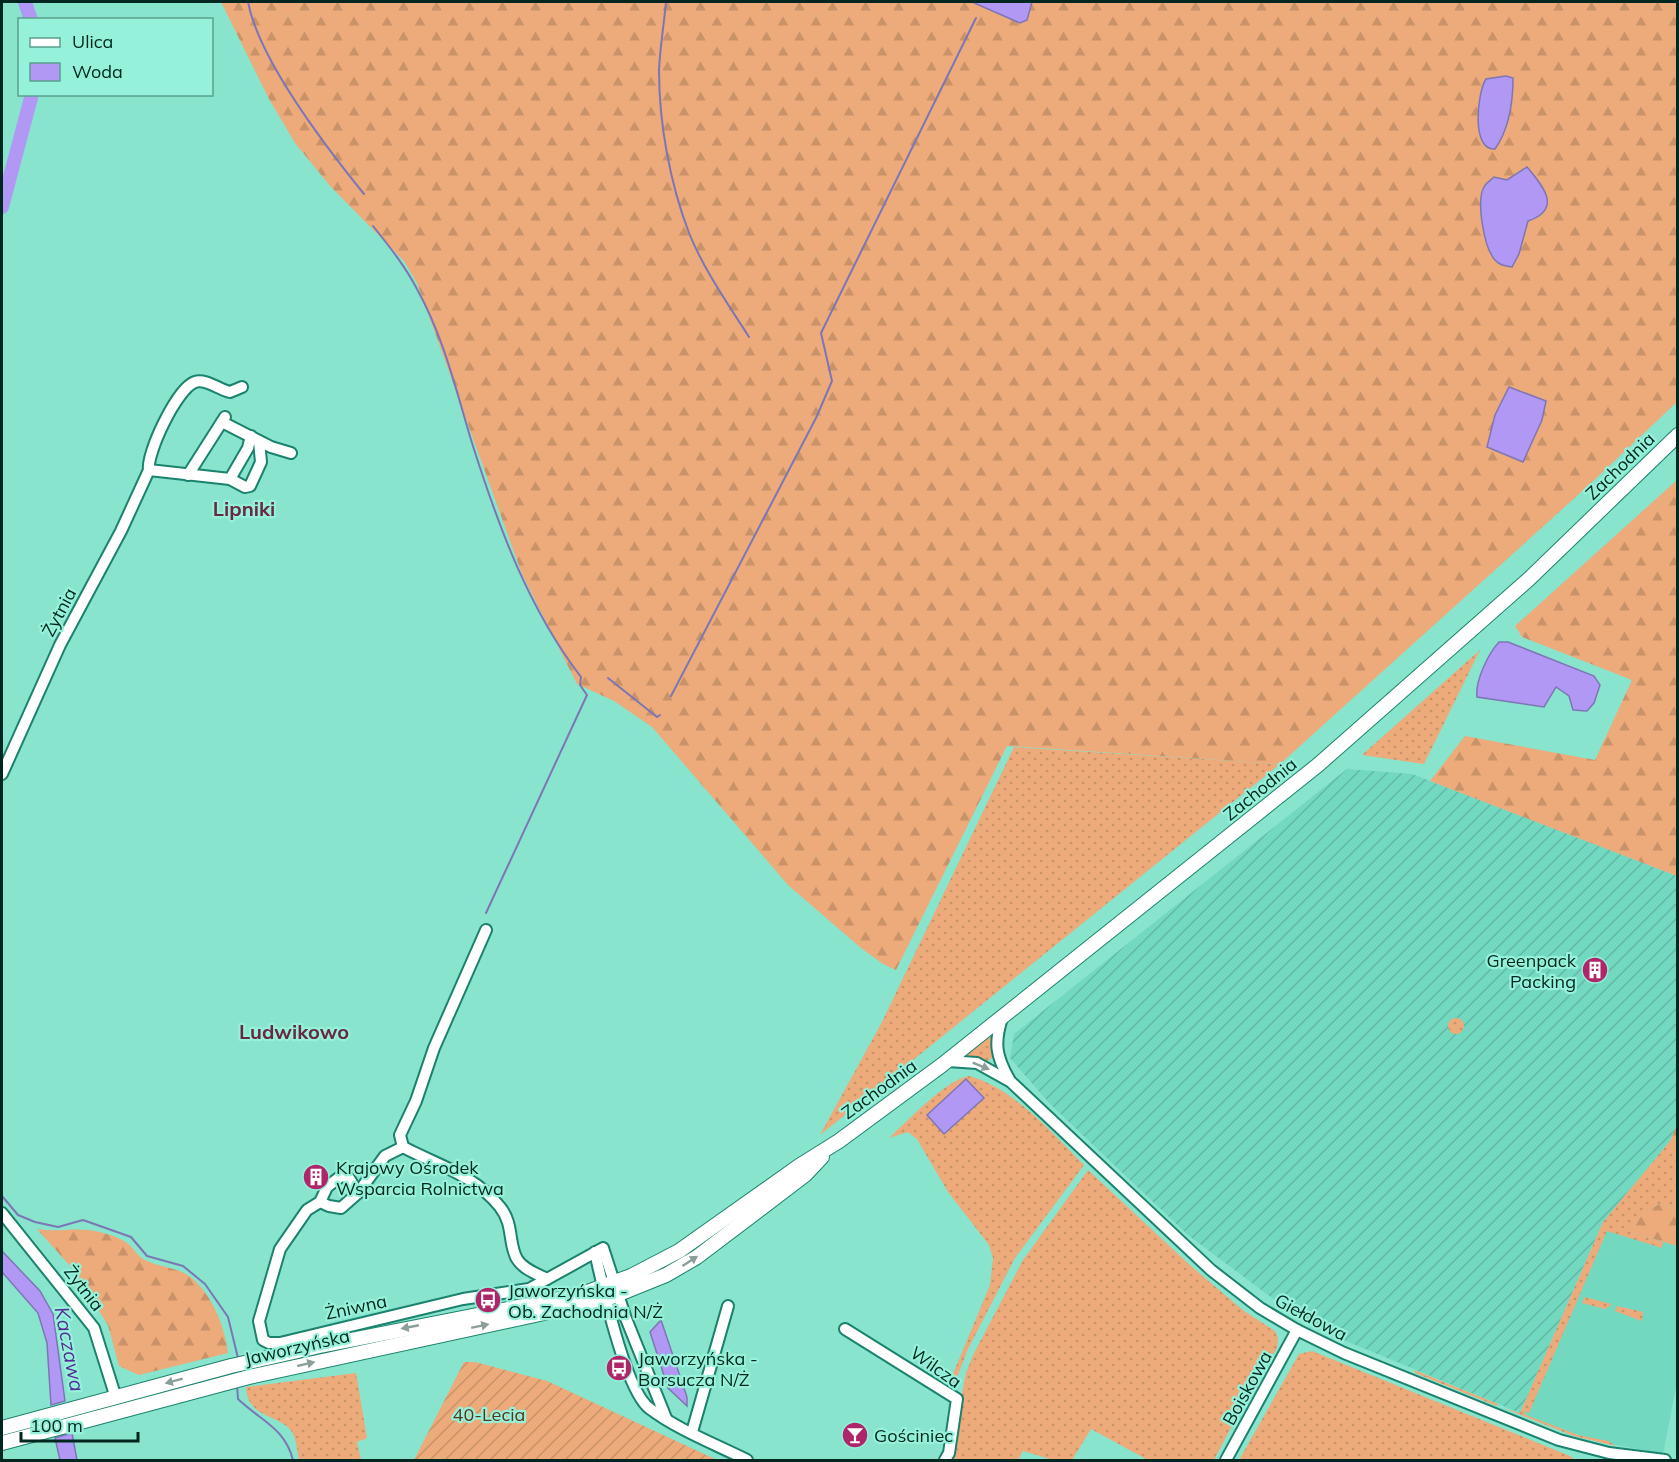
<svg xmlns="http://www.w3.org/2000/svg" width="1679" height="1462" viewBox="0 0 1679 1462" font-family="Mulish,sans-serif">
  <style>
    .built { fill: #72d8c0 }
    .industrial { fill: url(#industrial-furrows) }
    .grass { fill: url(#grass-dots) }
    .forest { fill: url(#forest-firs) }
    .garden { fill: url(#garden-furrows) }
    .water { fill: #b298f5; stroke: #7d76b5; stroke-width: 1.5 }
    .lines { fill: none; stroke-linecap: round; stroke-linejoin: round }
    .stream { stroke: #7d76b5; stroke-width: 2 }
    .river { stroke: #b298f5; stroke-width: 14 }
    .minor-casing { stroke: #1b826d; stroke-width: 14 }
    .major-casing { stroke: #1b826d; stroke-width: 16 }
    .minor { stroke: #fff; stroke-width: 10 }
    .major { stroke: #fff; stroke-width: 14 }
    .oneway { fill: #8c9e9a }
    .labels { text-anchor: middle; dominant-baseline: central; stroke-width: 4.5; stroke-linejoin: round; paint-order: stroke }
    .street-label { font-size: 18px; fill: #00271f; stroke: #95f1da }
    .poi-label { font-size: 18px; fill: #00271f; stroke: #95f1da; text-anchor: start }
    .park-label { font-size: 18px; fill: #59351a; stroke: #95f1da }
    .neighbourhood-label { font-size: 20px; font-weight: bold; fill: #692744; stroke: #95f1da }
    .water-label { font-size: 20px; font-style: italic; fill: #542b96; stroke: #95f1da }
  </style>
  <defs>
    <pattern id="industrial-furrows" width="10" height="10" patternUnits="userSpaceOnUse" patternTransform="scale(1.5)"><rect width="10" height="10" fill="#72d8c0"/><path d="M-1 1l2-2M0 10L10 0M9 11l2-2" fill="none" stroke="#61b9a5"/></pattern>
    <pattern id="grass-dots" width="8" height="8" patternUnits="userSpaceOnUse" patternTransform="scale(1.5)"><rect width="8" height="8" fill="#edaa7a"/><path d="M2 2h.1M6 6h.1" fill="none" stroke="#c99269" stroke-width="1.8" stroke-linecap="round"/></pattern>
    <pattern id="forest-firs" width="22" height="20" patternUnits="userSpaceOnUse" patternTransform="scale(1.5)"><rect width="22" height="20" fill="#edaa7a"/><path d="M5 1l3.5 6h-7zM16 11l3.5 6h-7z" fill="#c99269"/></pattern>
    <pattern id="garden-furrows" width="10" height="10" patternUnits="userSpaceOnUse" patternTransform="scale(1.5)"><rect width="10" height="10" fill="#edaa7a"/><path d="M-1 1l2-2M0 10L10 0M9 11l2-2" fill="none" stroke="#c99269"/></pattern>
  </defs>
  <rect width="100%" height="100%" fill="#88e4cd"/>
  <polygon class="built" points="1603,1224 1677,1246 1677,1382 1663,1454 1596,1441 1520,1414"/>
  <polygon class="industrial" points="1347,769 1412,774 1677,876 1677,1124 1670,1141 1603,1222 1520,1413 1329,1334 1276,1301 1188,1235 1050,1104 1010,1058 1014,1034"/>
  <g class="grass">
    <polygon points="1480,650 1424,764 1362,755"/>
    <polygon points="1014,747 1280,764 820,1135 882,1022"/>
    <circle cx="1456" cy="1026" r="8"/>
    <polygon points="995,1030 992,1042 994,1056 985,1063 960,1058"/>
    <path d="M 969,1076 C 1014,1088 1052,1133 1084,1165 L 1015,1258 L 968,1349 L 952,1390 L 948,1386 L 990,1285 L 993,1258 L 989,1245 L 948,1192 L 917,1139 L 908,1132 L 889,1138 C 908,1121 945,1080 969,1076 Z"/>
    <polygon points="1670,1141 1677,1159 1677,1209 1659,1204 1623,1229 1663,1242 1662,1248 1607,1231 1529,1413 1524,1411 1526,1415 1578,1435 1608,1441 1616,1446 1574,1436 1503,1408 1520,1413 1603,1222"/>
    <polygon points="1088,1170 1192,1267 1244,1311 1275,1331 1278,1338 1277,1348 1256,1380 1214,1460 1148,1460 1091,1429 1072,1460 1053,1460 1023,1451 1018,1460 949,1460 966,1373 973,1355 1023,1260"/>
    <polygon points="1585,1297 1611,1304 1611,1305 1605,1309 1582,1303"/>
    <polygon points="1617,1306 1643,1312 1642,1321 1615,1311"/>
    <polygon points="1312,1351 1570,1456 1575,1460 1239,1460 1299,1354"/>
    <polygon points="1414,1370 1498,1404 1497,1406 1415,1373"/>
    <path d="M 356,1373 L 367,1438 L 357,1442 L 361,1460 L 299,1460 C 297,1452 297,1440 292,1432 C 281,1414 247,1419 246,1387 Z"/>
  </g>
  <g class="forest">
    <polygon points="221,2 1677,2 1677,402 1589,485 1280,764 1007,746 896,970 883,964 861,948 788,885 652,727 614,701 577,684 522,574 417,283 404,261 331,187 295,143 269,99"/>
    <polygon points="1677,480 1677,876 1430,781 1465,736 1595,760 1632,680 1522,637 1515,626"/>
    <polygon points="1677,1124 1677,1159 1669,1144"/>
    <polygon points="1659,1204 1677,1209 1677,1246 1622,1229"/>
    <path d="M 37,1229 C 55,1232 71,1228 88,1230 C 98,1231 118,1236 127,1243 C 134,1248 138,1258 147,1261 C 160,1267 173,1267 186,1274 C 210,1289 225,1326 228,1353 L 139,1375 L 119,1366 L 108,1325 L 71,1267 Z"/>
  </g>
  <polygon class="garden" points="464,1362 475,1362 547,1381 717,1460 414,1460"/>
  <g class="water">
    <polygon points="972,2 1032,2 1027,20 1020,23"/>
    <path d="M 1506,76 L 1513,78 C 1513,103 1509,129 1495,149 C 1471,151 1477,93 1486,79 Z"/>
    <path d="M 1527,167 C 1543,186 1563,209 1528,221 L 1519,254 L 1512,267 C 1505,266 1499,265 1495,260 C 1484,248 1476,201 1484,187 C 1486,183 1491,180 1494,177 L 1507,180 Z"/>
    <polygon points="1509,387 1546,401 1542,420 1523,462 1487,447 1495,415"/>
    <path d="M 1499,642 L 1508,642 L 1594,676 L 1600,685 L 1594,703 L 1587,711 L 1573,710 L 1569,696 L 1556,687 L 1544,707 L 1477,697 C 1475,681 1488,654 1499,642 Z"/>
    <polygon points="966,1079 984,1098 944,1134 927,1115"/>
    <polygon points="2,1251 40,1291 53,1314 65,1401 51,1405 47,1343 38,1313 2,1272"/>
    <polygon points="661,1320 687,1397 687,1406 668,1388 650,1332"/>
    <polygon points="72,1433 77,1460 60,1460 55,1438"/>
  </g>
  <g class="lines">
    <g class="stream">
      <path d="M 248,2 C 259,59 326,147 364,194"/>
      <path d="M 666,2 C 664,24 660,48 659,70 C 659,124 670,183 689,233 C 704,270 728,304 749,337"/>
      <path d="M 373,226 C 389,246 405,266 417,289 C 444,338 456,390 472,443 C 498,525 528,608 581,677 L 580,685 L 587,695 L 486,913"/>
      <polyline points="608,678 657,717 660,715"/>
      <polyline points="671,696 816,418 832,381 821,333 976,18"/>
      <polyline points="2,1196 18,1215 35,1222 58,1227 83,1220 131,1237 147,1256 183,1266 205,1284 228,1317 238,1358"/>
      <path d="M 237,1385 L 238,1399 C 261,1421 285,1428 293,1460"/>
    </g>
    <g class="river">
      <polyline points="25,2 31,20"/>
      <polyline points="2,207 32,94"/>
    </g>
    <defs>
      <g id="minor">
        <polyline points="222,422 271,447 291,453"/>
        <path d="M 149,470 C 146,454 177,388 195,382 C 205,378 220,390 230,392 L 242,387"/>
        <polyline points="188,475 225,417"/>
        <polyline points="230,479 245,487 250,486 261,462 259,441"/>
        <polyline points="2,774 60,645 121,531 149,470 230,479 248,448 251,436"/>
        <path d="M 1002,1018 C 994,1043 996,1056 1009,1079"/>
        <polyline points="948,1061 977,1063 1011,1082 1211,1270 1260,1308 1297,1330 1344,1353 1559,1440 1609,1453 1665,1460"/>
        <polyline points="403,1147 400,1135 416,1101 434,1048 486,930"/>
        <path d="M 403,1147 C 437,1165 475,1175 500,1207 C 514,1224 508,1244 517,1259 C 523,1269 537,1274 547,1279"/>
        <polyline points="358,1193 385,1156 403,1147"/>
        <polyline points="320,1202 327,1187 341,1176 349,1178 358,1193 341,1208 329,1206 320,1202 307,1210 280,1249 259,1321 263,1340 269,1343 280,1343 463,1299 529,1289 603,1248 625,1316 666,1418"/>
        <polyline points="2,1213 94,1328 116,1398"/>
        <path d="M 595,1252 C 602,1284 625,1389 649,1408 C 678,1430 715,1444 747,1460"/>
        <polyline points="845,1329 957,1399 949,1453 945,1460"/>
        <polyline points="692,1432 728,1306"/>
        <polyline points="1226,1460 1297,1330"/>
      </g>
      <g id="major">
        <polyline points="2,1428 231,1366 320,1346 579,1295 631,1276 679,1251 799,1166 839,1141 942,1065 1318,765 1529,579 1678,435"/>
        <polyline points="2,1443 249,1377 604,1300 666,1275 697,1257 805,1175 822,1157"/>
      </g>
    </defs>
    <use href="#minor" class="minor-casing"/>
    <use href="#major" class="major-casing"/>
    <use href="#minor" class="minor"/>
    <use href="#major" class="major"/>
  </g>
  <defs><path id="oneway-solid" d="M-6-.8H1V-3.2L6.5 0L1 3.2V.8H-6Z" transform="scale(1.5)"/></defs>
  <g class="oneway">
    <use href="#oneway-solid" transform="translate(981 1066) rotate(22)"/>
    <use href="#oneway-solid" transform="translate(690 1261) rotate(-33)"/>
    <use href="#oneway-solid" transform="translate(480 1326) rotate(-12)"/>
    <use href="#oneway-solid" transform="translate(410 1327) rotate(169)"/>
    <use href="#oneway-solid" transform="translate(306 1364) rotate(-13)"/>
    <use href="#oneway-solid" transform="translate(174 1381) rotate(165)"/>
  </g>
  <defs>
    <symbol id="building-disc" viewBox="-11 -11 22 22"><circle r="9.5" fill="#ae2669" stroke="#95f1da"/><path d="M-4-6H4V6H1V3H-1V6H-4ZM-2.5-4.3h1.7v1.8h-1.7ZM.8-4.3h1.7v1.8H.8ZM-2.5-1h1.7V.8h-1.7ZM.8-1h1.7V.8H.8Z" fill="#fff"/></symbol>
    <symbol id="bus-disc" viewBox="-11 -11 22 22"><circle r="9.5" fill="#ae2669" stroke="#95f1da"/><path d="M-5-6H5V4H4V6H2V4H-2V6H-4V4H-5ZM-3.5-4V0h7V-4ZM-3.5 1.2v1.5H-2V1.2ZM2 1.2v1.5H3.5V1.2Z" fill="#fff"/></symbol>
    <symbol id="bar-disc" viewBox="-11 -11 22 22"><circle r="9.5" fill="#ae2669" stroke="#95f1da"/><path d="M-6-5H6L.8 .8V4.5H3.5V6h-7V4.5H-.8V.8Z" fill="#fff"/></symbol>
  </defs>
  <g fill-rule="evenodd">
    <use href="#building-disc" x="1580" y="955" width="30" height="30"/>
    <use href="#building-disc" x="301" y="1162" width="30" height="30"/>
    <use href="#bus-disc" x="473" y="1285" width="30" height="30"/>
    <use href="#bus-disc" x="604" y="1353" width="30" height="30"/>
    <use href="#bar-disc" x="840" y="1420" width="30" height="30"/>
  </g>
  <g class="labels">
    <g class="street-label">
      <text transform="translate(1620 466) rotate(-44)">Zachodnia</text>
      <text transform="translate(59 612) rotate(-62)">Żytnia</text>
      <text transform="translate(1260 789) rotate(-39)">Zachodnia</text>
      <text transform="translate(879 1089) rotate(-36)">Zachodnia</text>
      <text transform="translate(84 1288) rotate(52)">Żytnia</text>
      <text transform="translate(356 1307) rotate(-12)">Żniwna</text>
      <text transform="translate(1311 1317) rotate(28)">Giełdowa</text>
      <text transform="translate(297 1347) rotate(-13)">Jaworzyńska</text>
      <text transform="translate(936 1367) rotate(35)">Wilcza</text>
      <text transform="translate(1247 1388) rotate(-61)">Boiskowa</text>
    </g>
    <g class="poi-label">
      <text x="1576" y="960" text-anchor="end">Greenpack<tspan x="1576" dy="21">Packing</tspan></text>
      <text x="336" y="1167">Krajowy Ośrodek<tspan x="336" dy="21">Wsparcia Rolnictwa</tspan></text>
      <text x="508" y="1290">Jaworzyńska -<tspan x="508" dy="21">Ob. Zachodnia N/Ż</tspan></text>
      <text x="638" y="1358">Jaworzyńska -<tspan x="638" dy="21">Borsucza N/Ż</tspan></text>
      <text x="874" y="1435">Gościniec</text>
    </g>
    <g class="park-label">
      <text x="489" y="1414">40-Lecia</text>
    </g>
    <g class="neighbourhood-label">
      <text x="244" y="508">Lipniki</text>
      <text x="294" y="1031">Ludwikowo</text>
    </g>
    <g class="water-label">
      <text transform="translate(70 1349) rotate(79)">Kaczawa</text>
    </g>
  </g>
  <rect width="1679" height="1462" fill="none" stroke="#00271f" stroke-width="6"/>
  <rect x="18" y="18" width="195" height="78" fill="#95f1da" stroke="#59a08f" stroke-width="1.5"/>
  <rect x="30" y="38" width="30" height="9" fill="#ffffff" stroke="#59a08f" stroke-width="1.5"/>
  <text x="72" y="48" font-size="18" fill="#00271f">Ulica</text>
  <rect x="30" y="63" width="30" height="18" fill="#b298f5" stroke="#59a08f" stroke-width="1.5"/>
  <text x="72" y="78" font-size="18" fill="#00271f">Woda</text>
  <path d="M21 1432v9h117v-9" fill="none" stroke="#00271f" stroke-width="3"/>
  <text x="30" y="1432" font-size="18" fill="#00271f" stroke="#95f1da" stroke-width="4.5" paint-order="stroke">100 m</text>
</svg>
